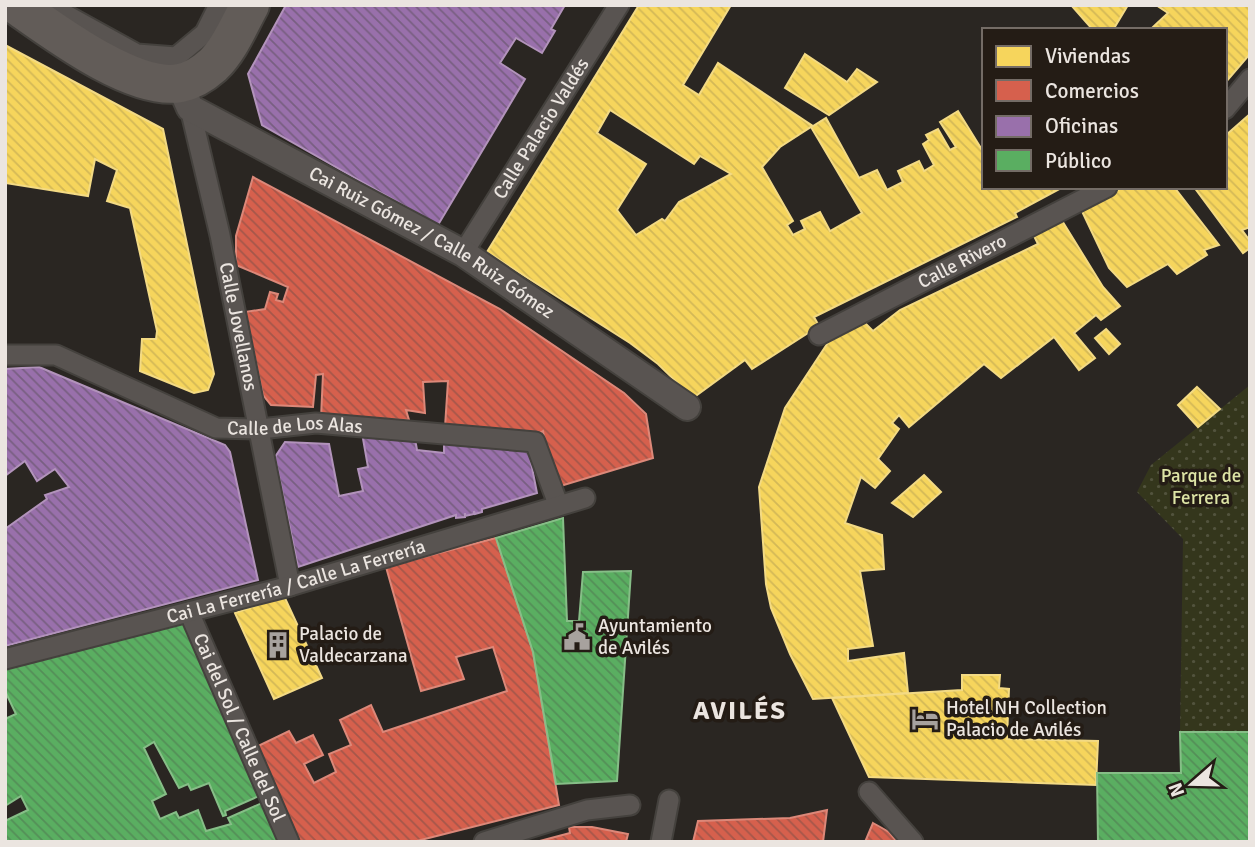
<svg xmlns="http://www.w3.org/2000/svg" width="1255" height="847" viewBox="0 0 1255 847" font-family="Signika,sans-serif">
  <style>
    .park { fill: url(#park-dots) }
    .homes { fill: url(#homes-back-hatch); stroke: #f3da84; stroke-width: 2; fill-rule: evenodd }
    .shops { fill: url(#shops-back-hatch); stroke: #dc8879; stroke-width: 2 }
    .offices { fill: url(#offices-back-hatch); stroke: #b293bb; stroke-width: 2 }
    .public { fill: url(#public-back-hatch); stroke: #86be87; stroke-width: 2 }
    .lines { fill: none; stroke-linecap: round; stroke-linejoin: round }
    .pedestrian-casing { stroke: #44413d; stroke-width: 23 }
    .minor-casing { stroke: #44413d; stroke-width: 30 }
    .primary-casing { stroke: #44413d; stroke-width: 42 }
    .pedestrian { stroke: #595451; stroke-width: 19 }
    .minor { stroke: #595451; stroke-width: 26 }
    .primary { stroke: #625c58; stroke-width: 38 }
    .labels { text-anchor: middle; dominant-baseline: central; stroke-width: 7; stroke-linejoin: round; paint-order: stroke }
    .street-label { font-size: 19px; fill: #ebe5e0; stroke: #241c15 }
    .park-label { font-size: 19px; fill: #dde4a5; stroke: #241c15 }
    .poi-label { font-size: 19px; fill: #ebe5e0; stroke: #241c15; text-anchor: start }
    .district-label { font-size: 26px; font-weight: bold; letter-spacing: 2px; fill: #ebe5e0; stroke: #241c15 }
  </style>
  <defs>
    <pattern id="park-dots" width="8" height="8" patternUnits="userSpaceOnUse" patternTransform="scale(1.75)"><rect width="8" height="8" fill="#34361c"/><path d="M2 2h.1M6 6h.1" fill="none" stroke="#52533d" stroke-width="1.8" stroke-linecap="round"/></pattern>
    <pattern id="homes-back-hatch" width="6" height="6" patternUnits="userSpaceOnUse" patternTransform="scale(1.75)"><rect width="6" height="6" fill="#f6d55c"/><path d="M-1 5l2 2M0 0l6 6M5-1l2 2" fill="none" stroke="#d3b857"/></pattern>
    <pattern id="shops-back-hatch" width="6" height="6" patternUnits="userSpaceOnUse" patternTransform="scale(1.75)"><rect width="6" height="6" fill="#d6604d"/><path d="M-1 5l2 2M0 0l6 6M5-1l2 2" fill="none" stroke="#a4574a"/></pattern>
    <pattern id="offices-back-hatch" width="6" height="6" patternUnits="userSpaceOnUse" patternTransform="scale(1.75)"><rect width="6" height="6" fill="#9970ab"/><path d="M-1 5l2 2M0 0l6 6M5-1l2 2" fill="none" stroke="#785f81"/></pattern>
    <pattern id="public-back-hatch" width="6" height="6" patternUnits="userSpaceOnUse" patternTransform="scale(1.75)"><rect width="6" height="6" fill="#5aae61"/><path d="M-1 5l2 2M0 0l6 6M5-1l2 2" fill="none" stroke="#548e58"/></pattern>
  </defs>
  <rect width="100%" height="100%" fill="#2a2622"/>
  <polygon class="park" points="1250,385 1250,732 1180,732 1183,539 1137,492 1151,465"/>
  <g class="homes">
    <path d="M 639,5 L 731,5 L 683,85 L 699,95 L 718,63 L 813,126 L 826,118 L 859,178 L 877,170 L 887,190 L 903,182 L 898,171 L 919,161 L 924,171 L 934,165 L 923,144 L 929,140 L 926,135 L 938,129 L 950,150 L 956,147 L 940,122 L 958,111 L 984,153 L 984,187 L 1063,187 L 1015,213 L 1017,217 L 814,317 L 819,326 L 752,369 L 745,360 L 693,398 L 658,364 L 630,343 L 487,252 ZM 610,110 L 694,164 L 700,156 L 731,174 L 679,202 L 665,221 L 662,219 L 636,235 L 617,210 L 646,164 L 597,133 ZM 811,127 L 862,213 L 830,231 L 820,212 L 801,221 L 805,229 L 793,235 L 787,225 L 793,221 L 762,167 L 780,147 Z"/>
    <polygon points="1071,5 1128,5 1113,30 1093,30"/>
    <polygon points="1156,5 1250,5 1250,54 1225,83 1225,30 1156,30 1153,27 1168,13"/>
    <polygon points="5,45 163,129 214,374 208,390 194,393 140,371 142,339 156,339 157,331 130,208 107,201 117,170 95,159 88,196 5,183"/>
    <polygon points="805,54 847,82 857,69 877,82 829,115 785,88"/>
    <polygon points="1250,114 1250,227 1242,230 1250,241 1250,248 1243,253 1194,187 1225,187 1225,136"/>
    <polygon points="1123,187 1174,187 1219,245 1204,250 1207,255 1177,274 1168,264 1127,287 1109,268 1079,205 1095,202"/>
    <polygon points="1061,219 1103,287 1120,306 1101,320 1096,315 1074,333 1095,358 1079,370 1054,337 1001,378 984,364 909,427 899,415 892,423 899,429 878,459 890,471 875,488 861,477 845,523 882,535 884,569 860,571 873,646 848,649 848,661 904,653 908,693 813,699 790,654 771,608 766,584 759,487 785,408 833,335 862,320 873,331 900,310 1038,244 1032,232"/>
    <polygon points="1106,329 1120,344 1109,354 1095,338"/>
    <polygon points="1197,387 1220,409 1198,427 1178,405"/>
    <polygon points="924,475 941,492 913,517 892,503"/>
    <polygon points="284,596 322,678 274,699 235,613"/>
    <polygon points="962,675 1000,675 999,688 1009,689 1007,739 1098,741 1096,785 869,777 832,698 962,690"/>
  </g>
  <g class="shops">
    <polygon points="253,177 500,309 624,393 646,414 653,458 554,488 543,431 528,440 445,427 448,381 423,382 425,413 406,410 409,420 321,418 323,374 316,375 313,407 271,405 263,395 245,312 265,309 270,292 278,294 276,300 283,302 288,287 236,265 236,236"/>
    <polygon points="496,538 533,652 559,805 413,842 299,842 256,747 289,731 296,743 313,735 323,755 304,764 314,783 336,772 329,754 351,745 340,720 371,705 383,732 507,691 493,647 456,657 464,679 421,691 386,567"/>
    <polygon points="827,810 823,842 693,842 698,821 790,818"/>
    <polygon points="873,823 889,832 897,842 865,842"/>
    <polygon points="569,827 592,827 628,834 626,842 536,842 570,833"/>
  </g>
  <g class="offices">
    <polygon points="286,5 565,5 551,29 555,31 542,53 516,38 500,63 525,79 438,225 262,125 248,74"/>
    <polygon points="39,367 225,445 230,452 258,580 5,646 5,529 47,499 45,495 69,487 55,469 37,481 25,461 5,476 5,369"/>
    <polygon points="362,433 414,433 417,450 444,453 444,435 529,452 537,493 482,509 482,512 475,514 474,511 474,514 465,516 465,513 465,517 456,518 456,515 298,567 275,457 285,442 329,444 339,496 363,491 358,469 368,467"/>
  </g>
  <g class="public">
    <polygon points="563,518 567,621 579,621 583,572 631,571 617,781 556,784 533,652 496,538"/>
    <polygon points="182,621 259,796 225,811 226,815 223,816 209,783 191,790 188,784 179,788 154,742 144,748 166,794 152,801 160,819 176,812 179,818 198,810 206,831 231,824 228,818 262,803 278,842 5,842 5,821 28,810 21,796 5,806 5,719 16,714 5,691 5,669"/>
    <polygon points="1180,732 1250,732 1250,842 1098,842 1097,773 1181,773"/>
  </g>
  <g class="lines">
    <defs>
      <g id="pedestrian">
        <polyline points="48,5 137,54 176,57 205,33 219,5"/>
        <path id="s1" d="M 190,108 L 220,235 L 290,586"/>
        <polyline points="1225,109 1250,79"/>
        <path id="s2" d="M 463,253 L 619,5"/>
        <path id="s3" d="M 819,335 L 1107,187"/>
        <path id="s4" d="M 5,355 L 56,355 L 216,428 L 260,429 L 316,423 L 535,442 L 558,504"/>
        <path id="s5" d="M 189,612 L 289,842"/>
        <path id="s6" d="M 5,659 L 290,586 L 585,498"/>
        <polyline points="869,792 913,842"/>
        <polyline points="484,842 587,810 630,805"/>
        <polyline points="661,842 669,800"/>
      </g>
      <g id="minor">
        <path id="s7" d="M 179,83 L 190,108 L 463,253 L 687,407"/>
      </g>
      <path id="primary" d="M 16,5 C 53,31 134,92 180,83 C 191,81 204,73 213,65 C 229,50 239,25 250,5"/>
    </defs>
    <use href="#pedestrian" class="pedestrian-casing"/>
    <use href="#minor" class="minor-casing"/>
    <use href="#primary" class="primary-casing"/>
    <use href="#pedestrian" class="pedestrian"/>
    <use href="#minor" class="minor"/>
    <use href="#primary" class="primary"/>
  </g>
  <defs>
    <symbol id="civic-bare" viewBox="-9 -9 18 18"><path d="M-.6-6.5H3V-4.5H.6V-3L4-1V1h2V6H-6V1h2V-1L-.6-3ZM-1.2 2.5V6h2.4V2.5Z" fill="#a7a29e" stroke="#241c15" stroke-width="2.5" paint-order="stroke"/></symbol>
    <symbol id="building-bare" viewBox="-9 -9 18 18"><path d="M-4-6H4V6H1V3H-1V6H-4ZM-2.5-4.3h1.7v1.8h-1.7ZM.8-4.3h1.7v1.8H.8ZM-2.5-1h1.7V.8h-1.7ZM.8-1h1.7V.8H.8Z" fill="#a7a29e" stroke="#241c15" stroke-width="2.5" paint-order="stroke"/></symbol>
    <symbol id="hotel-bare" viewBox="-9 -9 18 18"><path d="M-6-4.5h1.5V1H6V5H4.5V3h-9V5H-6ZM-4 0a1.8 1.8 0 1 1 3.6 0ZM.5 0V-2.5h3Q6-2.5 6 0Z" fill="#a7a29e" stroke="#241c15" stroke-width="2.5" paint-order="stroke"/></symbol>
  </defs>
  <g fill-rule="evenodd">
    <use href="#civic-bare" x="558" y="618" width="38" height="38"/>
    <use href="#building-bare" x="259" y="626" width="38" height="38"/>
    <use href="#hotel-bare" x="906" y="700" width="38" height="38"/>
  </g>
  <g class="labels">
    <g class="street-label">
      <text stroke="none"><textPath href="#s2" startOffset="147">Calle Palacio Valdés</textPath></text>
      <text stroke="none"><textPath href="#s7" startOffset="304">Cai Ruiz Gómez / Calle Ruiz Gómez</textPath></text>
      <text stroke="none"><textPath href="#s3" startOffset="161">Calle Rivero</textPath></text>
      <text stroke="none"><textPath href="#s1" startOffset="224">Calle Jovellanos</textPath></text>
      <text stroke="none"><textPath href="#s4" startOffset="306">Calle de Los Alas</textPath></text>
      <text stroke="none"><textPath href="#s6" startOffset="301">Cai La Ferrería / Calle La Ferrería</textPath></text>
      <text stroke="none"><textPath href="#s5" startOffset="126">Cai del Sol / Calle del Sol</textPath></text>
    </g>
    <g class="park-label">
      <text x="1201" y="476">Parque de<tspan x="1201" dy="22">Ferrera</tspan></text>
    </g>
    <g class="poi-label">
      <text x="598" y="626">Ayuntamiento<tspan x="598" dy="22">de Avilés</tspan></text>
      <text x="299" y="634">Palacio de<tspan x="299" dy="22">Valdecarzana</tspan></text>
      <text x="946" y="708">Hotel NH Collection<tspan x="946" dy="22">Palacio de Avilés</tspan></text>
    </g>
    <g class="district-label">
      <text x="740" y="711">AVILÉS</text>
    </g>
  </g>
  <rect width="1255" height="847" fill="none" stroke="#ebe5e0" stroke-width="14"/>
  <rect x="982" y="28" width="245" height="161" fill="#241c15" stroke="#746c66" stroke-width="2"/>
  <rect x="996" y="46" width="35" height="21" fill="#f6d55c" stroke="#746c66" stroke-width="2"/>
  <text x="1045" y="63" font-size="21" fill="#ebe5e0">Viviendas</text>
  <rect x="996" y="80" width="35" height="21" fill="#d6604d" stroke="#746c66" stroke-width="2"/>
  <text x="1045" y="98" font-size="21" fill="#ebe5e0">Comercios</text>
  <rect x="996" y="116" width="35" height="21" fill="#9970ab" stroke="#746c66" stroke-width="2"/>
  <text x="1045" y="133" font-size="21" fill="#ebe5e0">Oficinas</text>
  <rect x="996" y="150" width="35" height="21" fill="#5aae61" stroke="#746c66" stroke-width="2"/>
  <text x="1045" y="168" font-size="21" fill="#ebe5e0">Público</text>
  <g transform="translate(1192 784) rotate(250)" stroke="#241c15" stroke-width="5" paint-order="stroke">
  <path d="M0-5L12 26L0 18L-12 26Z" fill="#ebe5e0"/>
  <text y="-10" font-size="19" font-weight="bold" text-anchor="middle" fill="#ebe5e0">N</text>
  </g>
</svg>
